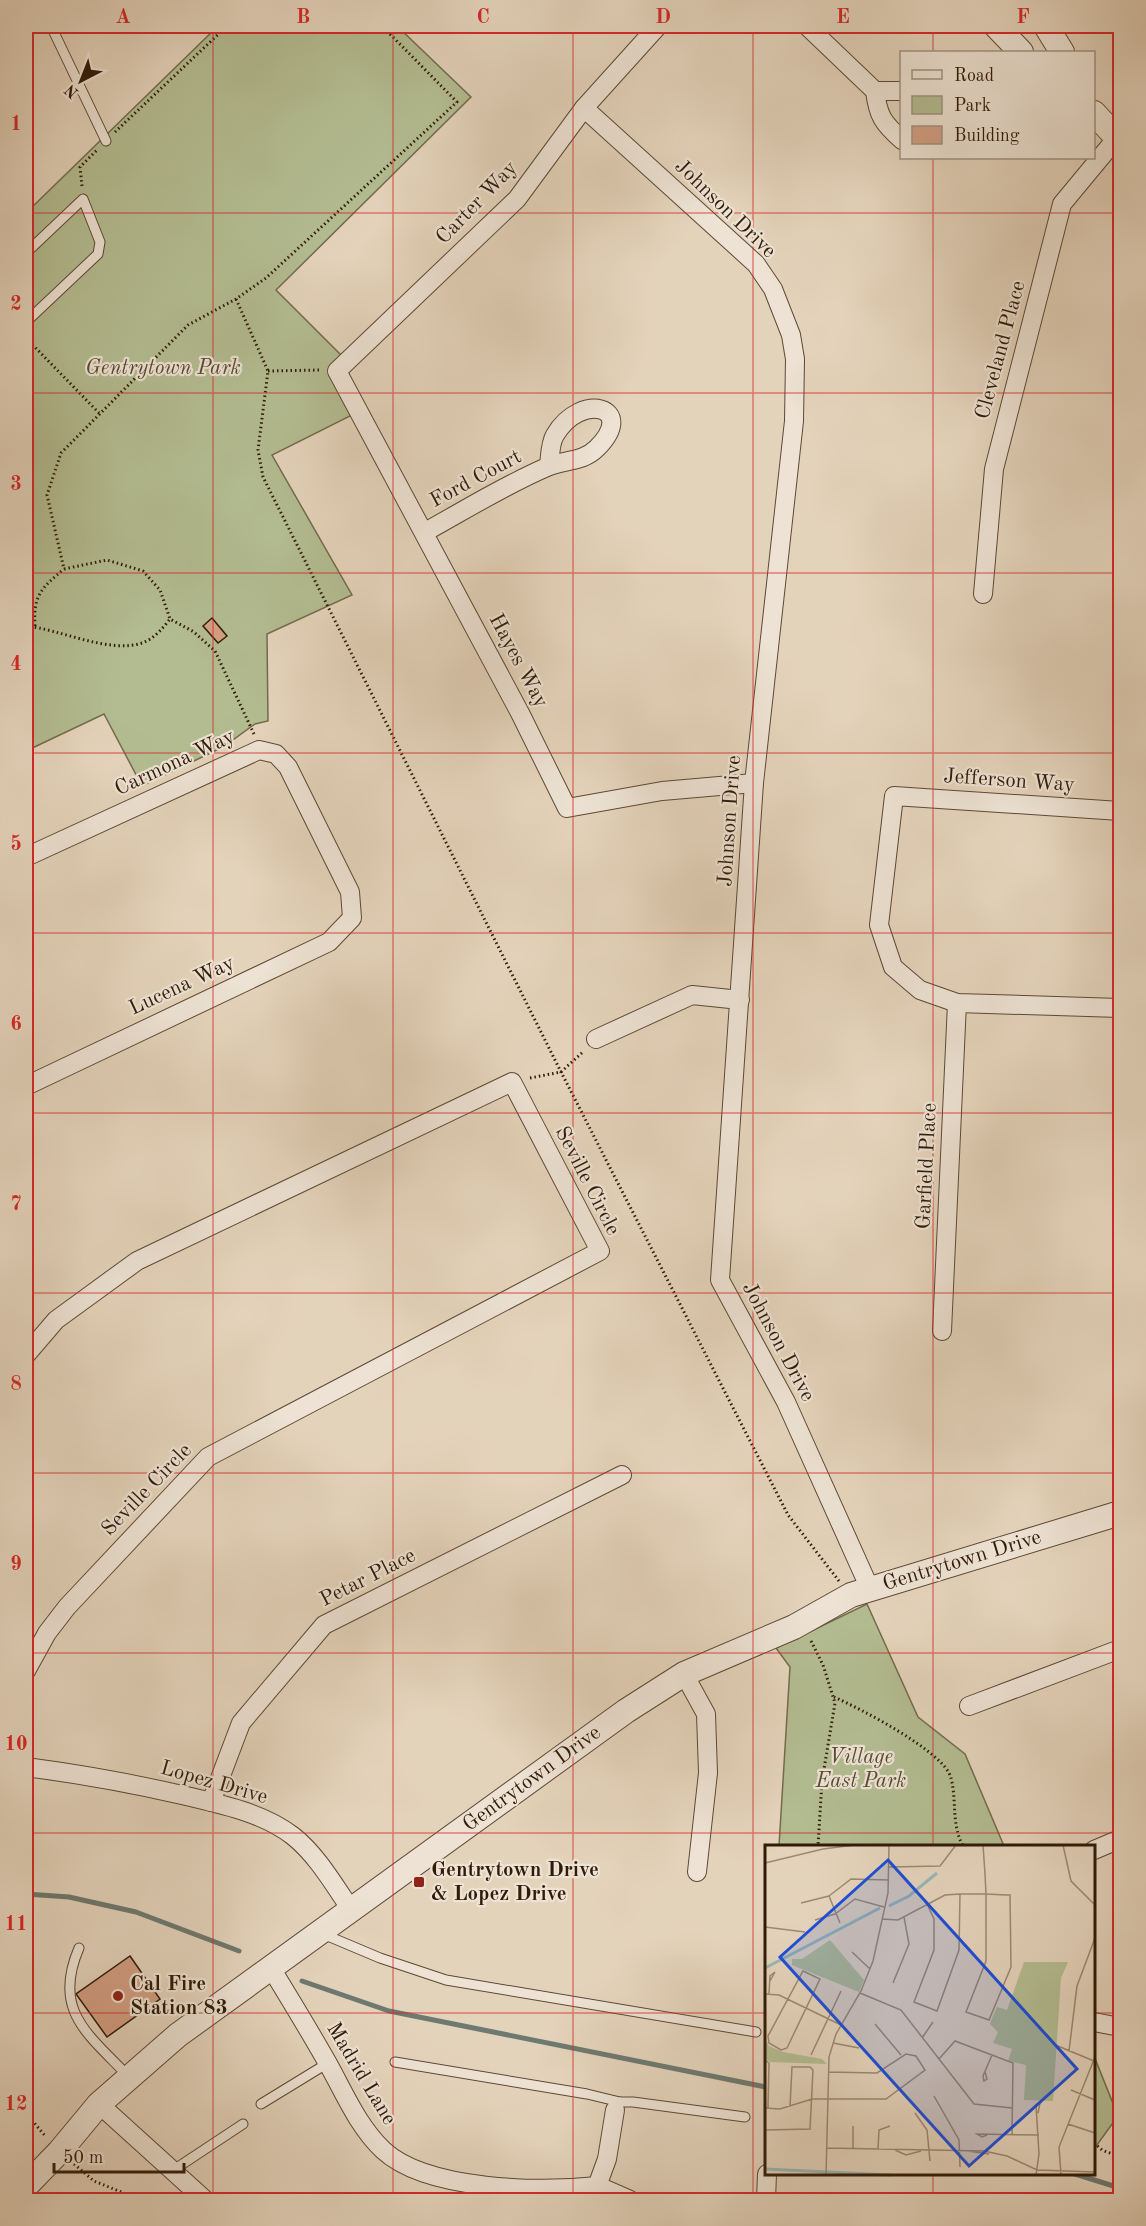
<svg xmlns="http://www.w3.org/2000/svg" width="1146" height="2226" viewBox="0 0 1146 2226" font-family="'Old Standard TT',serif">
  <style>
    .green { fill: #b3bc91; stroke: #726c4c; stroke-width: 1.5 }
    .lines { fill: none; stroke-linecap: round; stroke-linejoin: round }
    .stream { stroke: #6e7970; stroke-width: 5 }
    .building { fill: #d3a084; stroke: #301b08; stroke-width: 1.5 }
    .service-casing { stroke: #5d4935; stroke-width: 11 }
    .minor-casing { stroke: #5d4935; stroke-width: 20 }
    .tertiary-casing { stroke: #5d4935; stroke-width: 26 }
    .path { stroke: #301b08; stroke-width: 3; stroke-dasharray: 1.5 3; stroke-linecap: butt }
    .service { stroke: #ede2d3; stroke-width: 9 }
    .minor { stroke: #ede2d3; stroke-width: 18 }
    .tertiary { stroke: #ede2d3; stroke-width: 24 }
    .grid { fill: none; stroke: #d62828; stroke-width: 1.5; stroke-opacity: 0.55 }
    .poi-dot { fill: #8f2418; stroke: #ede2d3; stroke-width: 2 }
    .labels { text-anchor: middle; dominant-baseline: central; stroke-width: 4.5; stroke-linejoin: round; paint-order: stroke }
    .street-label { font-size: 21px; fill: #301b08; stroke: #ede2d3 }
    .park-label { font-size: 21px; font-style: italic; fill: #574b31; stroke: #ede2d3 }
    .poi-label { font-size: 21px; font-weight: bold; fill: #301b08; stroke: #ede2d3; text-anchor: start }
    .inset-river { fill: none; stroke: #97b7b6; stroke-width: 3 }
    .inset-road { fill: none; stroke: #9c8973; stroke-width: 1.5 }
    .view { fill: #1d4ed8; fill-opacity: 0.15; stroke: #1d4ed8; stroke-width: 3 }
    .inset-edge { fill: none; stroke: #301b08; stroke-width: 3 }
    .neatline { fill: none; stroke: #d62828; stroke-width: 2 }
    .grid-label { font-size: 20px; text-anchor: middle; font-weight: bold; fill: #d62828 }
  </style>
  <rect width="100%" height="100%" fill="#e4d3bb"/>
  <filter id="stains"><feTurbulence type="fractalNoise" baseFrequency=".00333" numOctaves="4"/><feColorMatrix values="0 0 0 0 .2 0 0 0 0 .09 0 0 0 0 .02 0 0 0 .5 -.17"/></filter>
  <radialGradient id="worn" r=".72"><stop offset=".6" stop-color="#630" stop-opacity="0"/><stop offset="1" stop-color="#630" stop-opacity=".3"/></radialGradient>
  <g class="green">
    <polygon points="218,26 397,26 471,97 276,290 347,361 337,371 360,411 272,455 352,595 267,634 268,721 255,724 223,747 142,786 104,714 26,751 26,213"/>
    <polygon points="867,1604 918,1717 965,1754 1004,1846 779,1846 790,1667 776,1648"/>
    <polygon points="1094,2056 1118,2116 1094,2149"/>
  </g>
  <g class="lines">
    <g class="stream">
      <polyline points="26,1894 69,1897 136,1912 239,1951"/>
      <polyline points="302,1981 389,2011 766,2087"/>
      <polyline points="1075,2174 1120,2188"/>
    </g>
  </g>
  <g class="building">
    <polygon points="212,618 227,636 218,643 203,626"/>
    <polygon points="130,1956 160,1999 107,2037 76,1994"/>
  </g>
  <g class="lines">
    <defs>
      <g id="service">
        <polyline points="51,26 106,141"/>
        <polyline points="26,253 83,199 100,242 98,254 26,322"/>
        <polyline points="323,1934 380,1958 446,1980 756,2032"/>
        <path d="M 79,1948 C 52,2011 88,2034 129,2077"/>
        <polyline points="395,2062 587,2094 620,2102"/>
        <polyline points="261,2104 328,2063"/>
        <polyline points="618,2105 620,2102 633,2102 745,2117"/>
        <polyline points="172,2171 243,2124"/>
      </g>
      <g id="minor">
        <polyline points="658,26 584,108 517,199 337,371 520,713 567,808 662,791 754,783"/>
        <path d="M 807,26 L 875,91 C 878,116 883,123 902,140"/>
        <polyline points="875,91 902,91"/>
        <polyline points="584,108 756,264 773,289 791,335 795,359 794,421 754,783 720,1280 786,1402 870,1589"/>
        <path d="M 425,532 C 465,510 505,485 547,467 C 565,459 582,463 597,448 C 638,407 581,391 555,435 C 550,443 550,457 549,466"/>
        <polyline points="983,594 994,469 1062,204 1120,134"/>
        <polyline points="1120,811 894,796 879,925 893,967 920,990 957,1003 1120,1008"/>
        <polyline points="26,857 259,750 276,754 288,767 350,892 352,918 329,942 26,1086"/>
        <polyline points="596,1039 692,995 740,1000"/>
        <polyline points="942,1331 957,1003"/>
        <polyline points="26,1355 56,1320 137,1261 512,1082 600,1251 208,1457 67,1607 47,1633 26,1671"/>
        <polyline points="684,1674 706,1714 708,1773 697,1872"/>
        <polyline points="969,1706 1120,1649"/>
        <path d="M 26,1767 C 79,1774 130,1783 182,1795 C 219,1804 262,1812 293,1836 C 317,1855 334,1885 352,1911"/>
        <polyline points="211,1802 241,1723 324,1625 622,1475"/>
        <polyline points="1094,1850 1120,1839"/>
        <path d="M 271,1968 C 290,1999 309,2030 327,2062 C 344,2092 357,2125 383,2150 C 427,2191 541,2192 598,2186"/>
        <polyline points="1094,2022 1120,2027"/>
        <polyline points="99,2104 205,2200"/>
        <polyline points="598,2186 630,2200"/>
        <polyline points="592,2200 607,2159 615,2110"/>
        <polyline points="766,2200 767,2174"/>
      </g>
      <g id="tertiary">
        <polyline points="996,26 1021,52"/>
        <polyline points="1046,26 1062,52"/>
        <polyline points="1094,113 1120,141"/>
        <polyline points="26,2186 60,2151 99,2104 178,2035 626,1711 684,1674 794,1627 851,1595 1120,1513"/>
      </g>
    </defs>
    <use href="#service" class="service-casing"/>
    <use href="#minor" class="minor-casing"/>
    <use href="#tertiary" class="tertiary-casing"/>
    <g class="path">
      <polyline points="115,132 227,26"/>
      <polyline points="82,186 80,167 98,149"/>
      <polyline points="236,299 268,371 258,450 263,477 561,1072 788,1515 839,1581"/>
      <polyline points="26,338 99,413"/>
      <polyline points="268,371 320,370"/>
      <path d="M 26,626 C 59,629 109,654 142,643 C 154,639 163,628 170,619"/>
      <path d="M 35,626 C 33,596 41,588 64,569"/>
      <polyline points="254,734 215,651 194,632 170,619 160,590 143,571 107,560 64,569 47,495 61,453 188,325 236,299 266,278 457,102 382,26"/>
      <polyline points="530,1078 561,1072 584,1051"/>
      <polyline points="811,1641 823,1665 835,1703 822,1781 818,1846"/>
      <path d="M 834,1697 C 859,1708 945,1752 951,1778 C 957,1801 951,1824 963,1846"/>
      <polyline points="26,2113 46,2137"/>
      <polyline points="1094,2143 1102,2150 1120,2157"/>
      <polyline points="74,2164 94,2181 141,2200"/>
    </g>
    <use href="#service" class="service"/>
    <use href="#minor" class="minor"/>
    <use href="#tertiary" class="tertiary"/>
  </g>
  <path class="grid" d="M 213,26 L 213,2200M 393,26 L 393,2200M 573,26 L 573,2200M 753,26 L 753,2200M 933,26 L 933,52M 933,158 L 933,1846M 26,213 L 1120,213M 26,393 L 1120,393M 26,573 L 1120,573M 26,753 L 1120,753M 26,933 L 1120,933M 26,1113 L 1120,1113M 26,1293 L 1120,1293M 26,1473 L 1120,1473M 26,1653 L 1120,1653M 26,1833 L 1120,1833M 26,2013 L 766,2013M 1094,2013 L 1120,2013M 933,2174 L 933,2200"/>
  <g class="poi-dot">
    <rect x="413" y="1876" width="12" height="12" rx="3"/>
    <circle cx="118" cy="1996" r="6"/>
  </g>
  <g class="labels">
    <g class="street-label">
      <text transform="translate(477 203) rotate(-46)">Carter Way</text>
      <text transform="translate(725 209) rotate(44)">Johnson Drive</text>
      <text transform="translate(1001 350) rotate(-75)">Cleveland Place</text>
      <text transform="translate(476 479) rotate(-28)">Ford Court</text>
      <text transform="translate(518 661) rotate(62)">Hayes Way</text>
      <text transform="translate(175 763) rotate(-25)">Carmona Way</text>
      <text transform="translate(1009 781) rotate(4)">Jefferson Way</text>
      <text transform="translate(730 821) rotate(-86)">Johnson Drive</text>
      <text transform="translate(182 986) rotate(-25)">Lucena Way</text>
      <text transform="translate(927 1166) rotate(-87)">Garfield Place</text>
      <text transform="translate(587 1181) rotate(63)">Seville Circle</text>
      <text transform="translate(778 1342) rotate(62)">Johnson Drive</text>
      <text transform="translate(147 1490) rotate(-46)">Seville Circle</text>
      <text transform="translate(962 1561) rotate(-17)">Gentrytown Drive</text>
      <text transform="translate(368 1578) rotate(-27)">Petar Place</text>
      <text transform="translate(532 1779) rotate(-36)">Gentrytown Drive</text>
      <text transform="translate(214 1783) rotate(16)">Lopez Drive</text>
      <text transform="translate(361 2074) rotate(59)">Madrid Lane</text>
    </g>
    <g class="park-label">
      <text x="163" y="368">Gentrytown Park</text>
      <text x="861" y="1757">Village<tspan x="861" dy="24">East Park</tspan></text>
    </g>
    <g class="poi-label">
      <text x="431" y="1870">Gentrytown Drive<tspan x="431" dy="24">&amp; Lopez Drive</tspan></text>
      <text x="130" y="1984">Cal Fire<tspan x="130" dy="24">Station 83</tspan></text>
    </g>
  </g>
  <g transform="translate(765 1845)">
    <rect width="330" height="330" fill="#e4d3bb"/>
    <path d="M 65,95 L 99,135 L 94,147 L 27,120 L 27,114 L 37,114 ZM 259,117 L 303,117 L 296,133 L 288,256 L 259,255 L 261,220 L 243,216 L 247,204 L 228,198 L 233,187 L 225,179 L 227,173 L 232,162 L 242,165 ZM 0,194 L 4,201 L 18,207 L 57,214 L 62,219 L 5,217 L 0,213 Z" fill="#b3bc91"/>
    <path class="inset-river" d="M 124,61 L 144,51 L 172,28M 0,123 L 115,63M 0,324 L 126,330"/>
    <path class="inset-road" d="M 298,0 L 306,36 L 330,60M 0,18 L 58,4 L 90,0M 124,22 L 175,21 L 191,0M 64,51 L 86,34 L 124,35M 64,51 L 75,78M 36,58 L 64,51M 162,59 L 169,74 L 169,105 L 149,157 L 172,166 L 194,105 L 195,49M 117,74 L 133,75 L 180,50 L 195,49 L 221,49 L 241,50 L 245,50 L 246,122 L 224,175 L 201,167 L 221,116 L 221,49 L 220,29 L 218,0M 50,75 L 70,69 L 90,54 L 119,62M 0,82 L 40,87M 87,107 L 105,124M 38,126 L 55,134 L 22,203 L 16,205 L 4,198 L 3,191 ZM 128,138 L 144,99 L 139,72M 95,148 L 136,165 L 209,259 L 247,263M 0,149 L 14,150 L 76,180M 4,149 L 5,131 L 10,127 L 5,136M 110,179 L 136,210M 157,193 L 168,177M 68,198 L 94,203M 288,199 L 329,216M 304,206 L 312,141 L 330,93M 46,210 L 76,146M 174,214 L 190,196 L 248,218 L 247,290M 0,215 L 4,218 L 3,263M 220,227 L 222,234 L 219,236 L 218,231 L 227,210M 306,245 L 330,255M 169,251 L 194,295 L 195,322M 0,263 L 15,264 L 47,254 L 121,254 L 160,225 L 151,211 L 141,209 L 112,228 L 63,227M 150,268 L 162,285 L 165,316M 303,279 L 330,288M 88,281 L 88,304M 0,285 L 45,284 L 48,225 L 45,222 L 27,222 L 25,262M 222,290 L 217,292 L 212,289 L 274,290M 61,303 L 219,306 L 242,311 L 272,325 L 330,327M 113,304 L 114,285 L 125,281M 130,305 L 141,310 L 156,306M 203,306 L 224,309M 61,330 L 64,212 L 71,189 L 96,146 L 108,116 L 123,48 L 124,0M 271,330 L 274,309 L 271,260 L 275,258 L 273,268M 296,330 L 294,302 L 330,212"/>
    <path class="view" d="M 123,15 L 312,224 L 204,321 L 15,112 Z"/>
    <rect width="330" height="330" class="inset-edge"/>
  </g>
  <rect width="1146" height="2226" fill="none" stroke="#e4d3bb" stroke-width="66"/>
  <rect x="900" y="51" width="195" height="108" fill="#ede2d3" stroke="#a19282" stroke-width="1.5"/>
  <rect x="912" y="70" width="30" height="9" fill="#ede2d3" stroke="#a19282" stroke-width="1.5"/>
  <text x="954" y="81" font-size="18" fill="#301b08">Road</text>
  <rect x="912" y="96" width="30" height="18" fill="#b3bc91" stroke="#a19282" stroke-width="1.5"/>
  <text x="954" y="111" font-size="18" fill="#301b08">Park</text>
  <rect x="912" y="126" width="30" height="18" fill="#d3a084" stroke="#a19282" stroke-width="1.5"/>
  <text x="954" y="141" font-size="18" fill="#301b08">Building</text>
  <g transform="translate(81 81) rotate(222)" stroke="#ede2d3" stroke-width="4.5" paint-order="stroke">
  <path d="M0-4.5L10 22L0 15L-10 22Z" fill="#301b08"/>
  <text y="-9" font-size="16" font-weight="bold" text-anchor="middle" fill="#301b08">N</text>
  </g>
  <path d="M54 2163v9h130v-9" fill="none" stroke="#301b08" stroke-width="3"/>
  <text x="63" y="2163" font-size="18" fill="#301b08" stroke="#ede2d3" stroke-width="4.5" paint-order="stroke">50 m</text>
  <rect x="33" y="33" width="1080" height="2160" class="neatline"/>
  <g class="grid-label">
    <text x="123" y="23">A</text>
    <text x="303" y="23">B</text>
    <text x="483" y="23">C</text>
    <text x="663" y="23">D</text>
    <text x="843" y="23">E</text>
    <text x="1023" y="23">F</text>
    <text x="16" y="130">1</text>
    <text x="16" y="310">2</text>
    <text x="16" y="490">3</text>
    <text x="16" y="670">4</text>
    <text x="16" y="850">5</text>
    <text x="16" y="1030">6</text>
    <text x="16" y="1210">7</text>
    <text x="16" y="1390">8</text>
    <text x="16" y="1570">9</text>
    <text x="16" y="1750">10</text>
    <text x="16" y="1930">11</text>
    <text x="16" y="2110">12</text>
  </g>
  <rect width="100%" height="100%" filter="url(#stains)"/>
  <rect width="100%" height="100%" fill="url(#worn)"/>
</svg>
